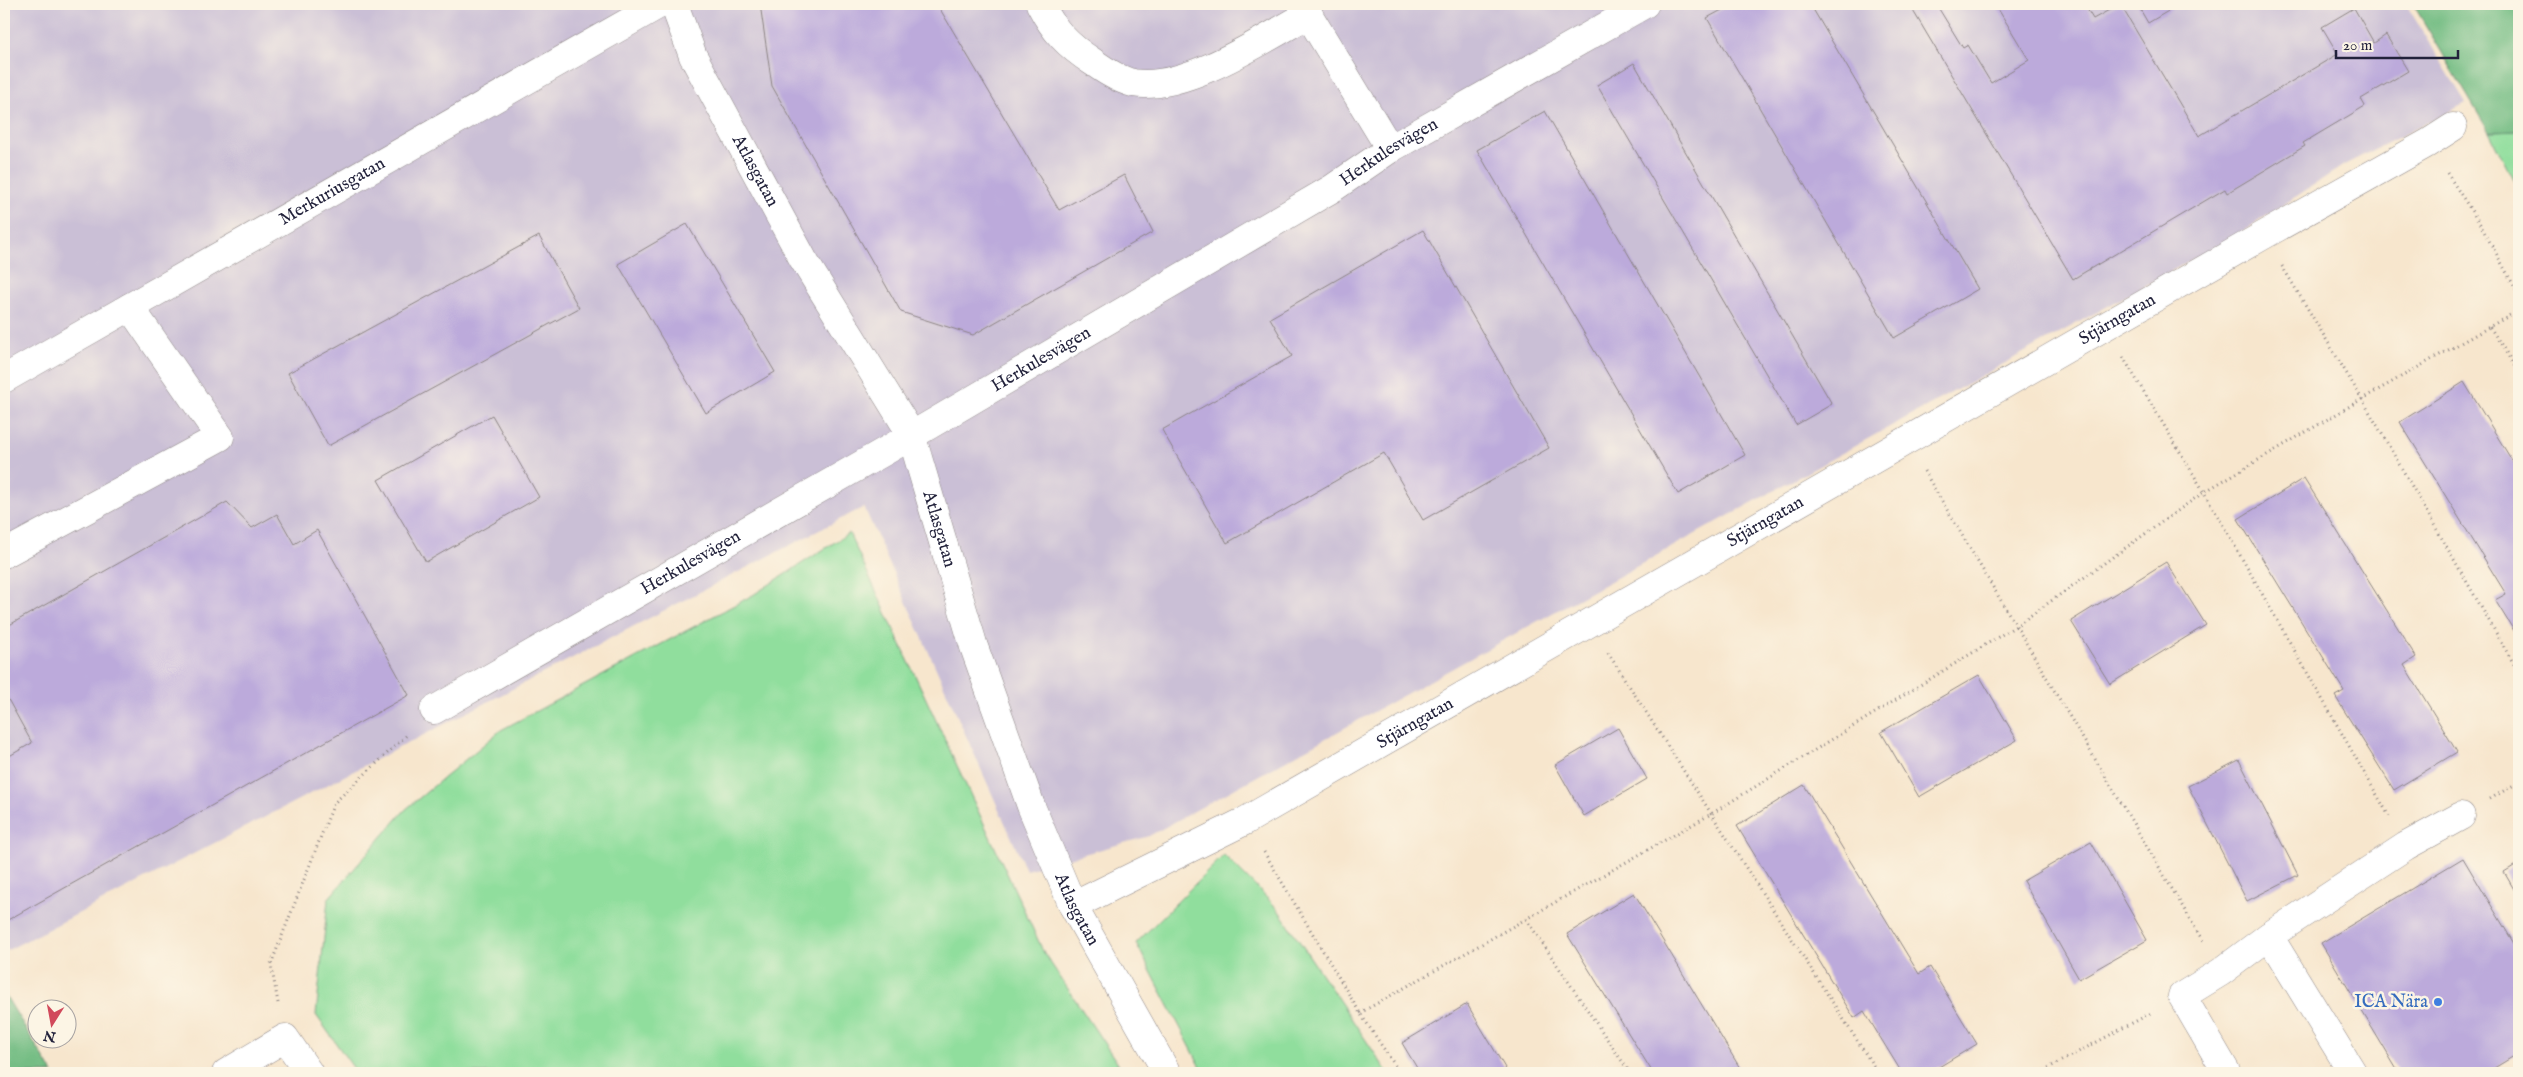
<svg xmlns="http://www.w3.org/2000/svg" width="2523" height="1077" viewBox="0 0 2523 1077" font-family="'IM FELL English',serif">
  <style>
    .industrial { fill: #cabfd6 }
    .green { fill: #90de9d; stroke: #59806c }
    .forest { fill: #74bd84; stroke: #4b7060 }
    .building { fill: #bcaadb }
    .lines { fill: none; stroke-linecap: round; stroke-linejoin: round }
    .minor-casing { stroke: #8c8484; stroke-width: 29 }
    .path { stroke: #8c8484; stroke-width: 3; stroke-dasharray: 1 4; stroke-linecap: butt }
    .minor { stroke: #fff; stroke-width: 28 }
    .shop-dot { fill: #3f7fe0; stroke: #fcf5e5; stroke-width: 2 }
    .labels { text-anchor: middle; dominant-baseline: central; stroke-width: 5; stroke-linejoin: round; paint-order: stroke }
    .street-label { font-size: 18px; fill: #22223b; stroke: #fcf5e5 }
    .shop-label { font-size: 18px; fill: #366cbe; stroke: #fcf5e5; text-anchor: end }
  </style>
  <rect width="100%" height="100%" fill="#fcf5e5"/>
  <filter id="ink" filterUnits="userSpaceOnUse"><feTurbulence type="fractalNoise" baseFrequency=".02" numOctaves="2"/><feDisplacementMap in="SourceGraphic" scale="10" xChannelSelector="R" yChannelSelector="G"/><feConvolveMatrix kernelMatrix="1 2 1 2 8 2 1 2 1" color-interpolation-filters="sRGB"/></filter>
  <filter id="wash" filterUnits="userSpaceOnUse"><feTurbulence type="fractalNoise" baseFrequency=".0096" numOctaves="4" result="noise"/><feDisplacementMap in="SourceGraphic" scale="20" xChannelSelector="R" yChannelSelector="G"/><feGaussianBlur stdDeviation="1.12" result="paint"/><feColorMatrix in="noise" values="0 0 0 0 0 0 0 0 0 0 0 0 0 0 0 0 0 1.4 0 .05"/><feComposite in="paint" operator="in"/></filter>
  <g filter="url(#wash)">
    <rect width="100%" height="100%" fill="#f7e6cd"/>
    <polygon class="industrial" points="4,4 2406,4 2466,103 2344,165 2242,232 1149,836 1026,870 864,507 4,952"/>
    <g class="green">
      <polygon points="2519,131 2519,191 2489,132"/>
      <polygon points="849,533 1044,953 1124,1073 357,1073 316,1015 328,899 405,810 501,730 753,595"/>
      <polygon points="1224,855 1277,908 1388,1073 1204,1073 1136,943"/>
    </g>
    <g class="forest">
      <polygon points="2413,4 2519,4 2519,131 2489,132"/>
      <polygon points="4,993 53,1073 4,1073"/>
    </g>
    <g id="blocks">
      <g class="building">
        <polygon points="760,4 937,4 1059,210 1124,175 1153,232 973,335 901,312 772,86"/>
        <polygon points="1733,4 1810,4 1978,289 1894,338 1707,18"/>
        <polygon points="1909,4 1936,4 1963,48 1968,45 1991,83 2029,60 1995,4 2084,4 2093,19 2120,4 2199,136 2338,54 2322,27 2354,8 2374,43 2386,35 2408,71 2361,99 2365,106 2303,143 2305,146 2227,193 2225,189 2073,279"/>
        <polygon points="2137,4 2180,4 2148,23"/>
        <polygon points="1634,63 1832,404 1796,425 1597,85"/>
        <polygon points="1545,111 1745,455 1678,494 1477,150"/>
        <polygon points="687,224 775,372 706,413 618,264"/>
        <polygon points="1423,230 1549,448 1423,520 1384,453 1227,543 1162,430 1292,356 1270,318"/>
        <polygon points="539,236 579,308 328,446 288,373"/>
        <polygon points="2464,382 2519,472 2519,639 2495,600 2506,594 2400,422"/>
        <polygon points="492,415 539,497 426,562 378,480"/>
        <polygon points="2304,478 2416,657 2404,665 2457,752 2394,790 2335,696 2344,691 2238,519"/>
        <polygon points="227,502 252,528 277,514 294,544 317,530 409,695 4,922 4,759 32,743 4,692 4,628"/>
        <polygon points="2166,562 2206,625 2110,684 2071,621"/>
        <polygon points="1979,675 2017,740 1919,797 1881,732"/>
        <polygon points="1618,728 1647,779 1584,816 1555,765"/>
        <polygon points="2239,760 2298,875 2247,901 2188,786"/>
        <polygon points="1804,785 1919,974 1930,967 1977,1044 1929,1073 1902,1073 1864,1011 1854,1018 1737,826"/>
        <polygon points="2091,842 2147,940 2079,979 2023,881"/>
        <polygon points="2463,858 2519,952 2519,1053 2486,1073 2399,1073 2321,943"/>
        <polygon points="2519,863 2519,898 2504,872"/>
        <polygon points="1634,893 1743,1073 1653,1073 1567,934"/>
        <polygon points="1467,1004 1508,1073 1420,1073 1402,1043"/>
      </g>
    </g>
  </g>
  <g filter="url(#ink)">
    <use href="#blocks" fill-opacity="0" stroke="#8c8484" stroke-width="1"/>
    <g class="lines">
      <defs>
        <g id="minor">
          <path id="s1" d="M 674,4 L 693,56 L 803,259 L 911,434 L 974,647 L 1031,806 L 1073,906 L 1167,1073"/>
          <path d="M 1040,4 C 1054,31 1067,45 1093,62 C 1104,70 1120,80 1133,83 C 1184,92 1264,39 1309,14"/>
          <polyline points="1302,4 1390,149"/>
          <path id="s2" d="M 4,379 L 660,4"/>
          <polyline points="4,554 220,437 130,307"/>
          <path id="s3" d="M 434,710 L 887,450 L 1333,188 L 1390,149 L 1645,4"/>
          <path id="s4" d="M 1073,906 L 1245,821 L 2264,235 L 2428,143 L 2453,127"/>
          <polyline points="2269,936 2406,846 2461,816"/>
          <polyline points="226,1073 285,1038 309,1073"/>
          <polyline points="2227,1073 2182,996 2221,972 2269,936 2353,1073"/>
        </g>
      </defs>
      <use href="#minor" class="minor-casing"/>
      <g class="path">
        <polyline points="2447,173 2480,224 2519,295"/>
        <polyline points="2282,266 2362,399 2519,673"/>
        <polyline points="2490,327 2519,373"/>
        <polyline points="2123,357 2204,492 2389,816"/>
        <polyline points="1924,471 2203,941"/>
        <polyline points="1608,653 1878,1073"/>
        <polyline points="2490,799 2519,782"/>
        <polyline points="1264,852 1360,1013 1400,1073"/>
        <polyline points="1526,919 1630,1073"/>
        <polyline points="278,1003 271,964 334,803 408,734"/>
        <polyline points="1360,1013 1711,814 2016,626 2204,492 2362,399 2519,310"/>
        <polyline points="2039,1073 2151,1013"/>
      </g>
      <use href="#minor" class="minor"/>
    </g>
  </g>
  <circle class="shop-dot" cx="2438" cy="1002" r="5"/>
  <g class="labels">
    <g class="street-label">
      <text stroke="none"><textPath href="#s3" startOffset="1106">Herkulesvägen</textPath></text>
      <text stroke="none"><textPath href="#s1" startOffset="186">Atlasgatan</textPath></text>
      <text stroke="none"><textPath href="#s2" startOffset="378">Merkuriusgatan</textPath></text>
      <text stroke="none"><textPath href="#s4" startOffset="1198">Stjärngatan</textPath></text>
      <text stroke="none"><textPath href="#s3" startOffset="701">Herkulesvägen</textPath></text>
      <text stroke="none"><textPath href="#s4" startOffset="792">Stjärngatan</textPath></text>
      <text stroke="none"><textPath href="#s1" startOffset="591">Atlasgatan</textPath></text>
      <text stroke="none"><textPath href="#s3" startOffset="296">Herkulesvägen</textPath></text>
      <text stroke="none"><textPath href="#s4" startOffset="388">Stjärngatan</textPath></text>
      <text stroke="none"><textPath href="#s1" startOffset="996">Atlasgatan</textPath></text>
    </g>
    <g class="shop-label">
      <text x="2428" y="1002">ICA Nära</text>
    </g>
  </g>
  <rect width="2523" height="1077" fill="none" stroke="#fcf5e5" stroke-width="20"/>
  <g transform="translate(52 1024) rotate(191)"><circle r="24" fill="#fcf5e5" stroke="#a5a1a1"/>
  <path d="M0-4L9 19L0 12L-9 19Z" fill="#d1495b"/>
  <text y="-8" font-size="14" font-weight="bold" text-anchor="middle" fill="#22223b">N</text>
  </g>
  <path d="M2336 50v8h122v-8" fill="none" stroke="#22223b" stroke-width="2.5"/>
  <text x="2343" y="50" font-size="15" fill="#22223b" stroke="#fcf5e5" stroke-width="4" paint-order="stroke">20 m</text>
</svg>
